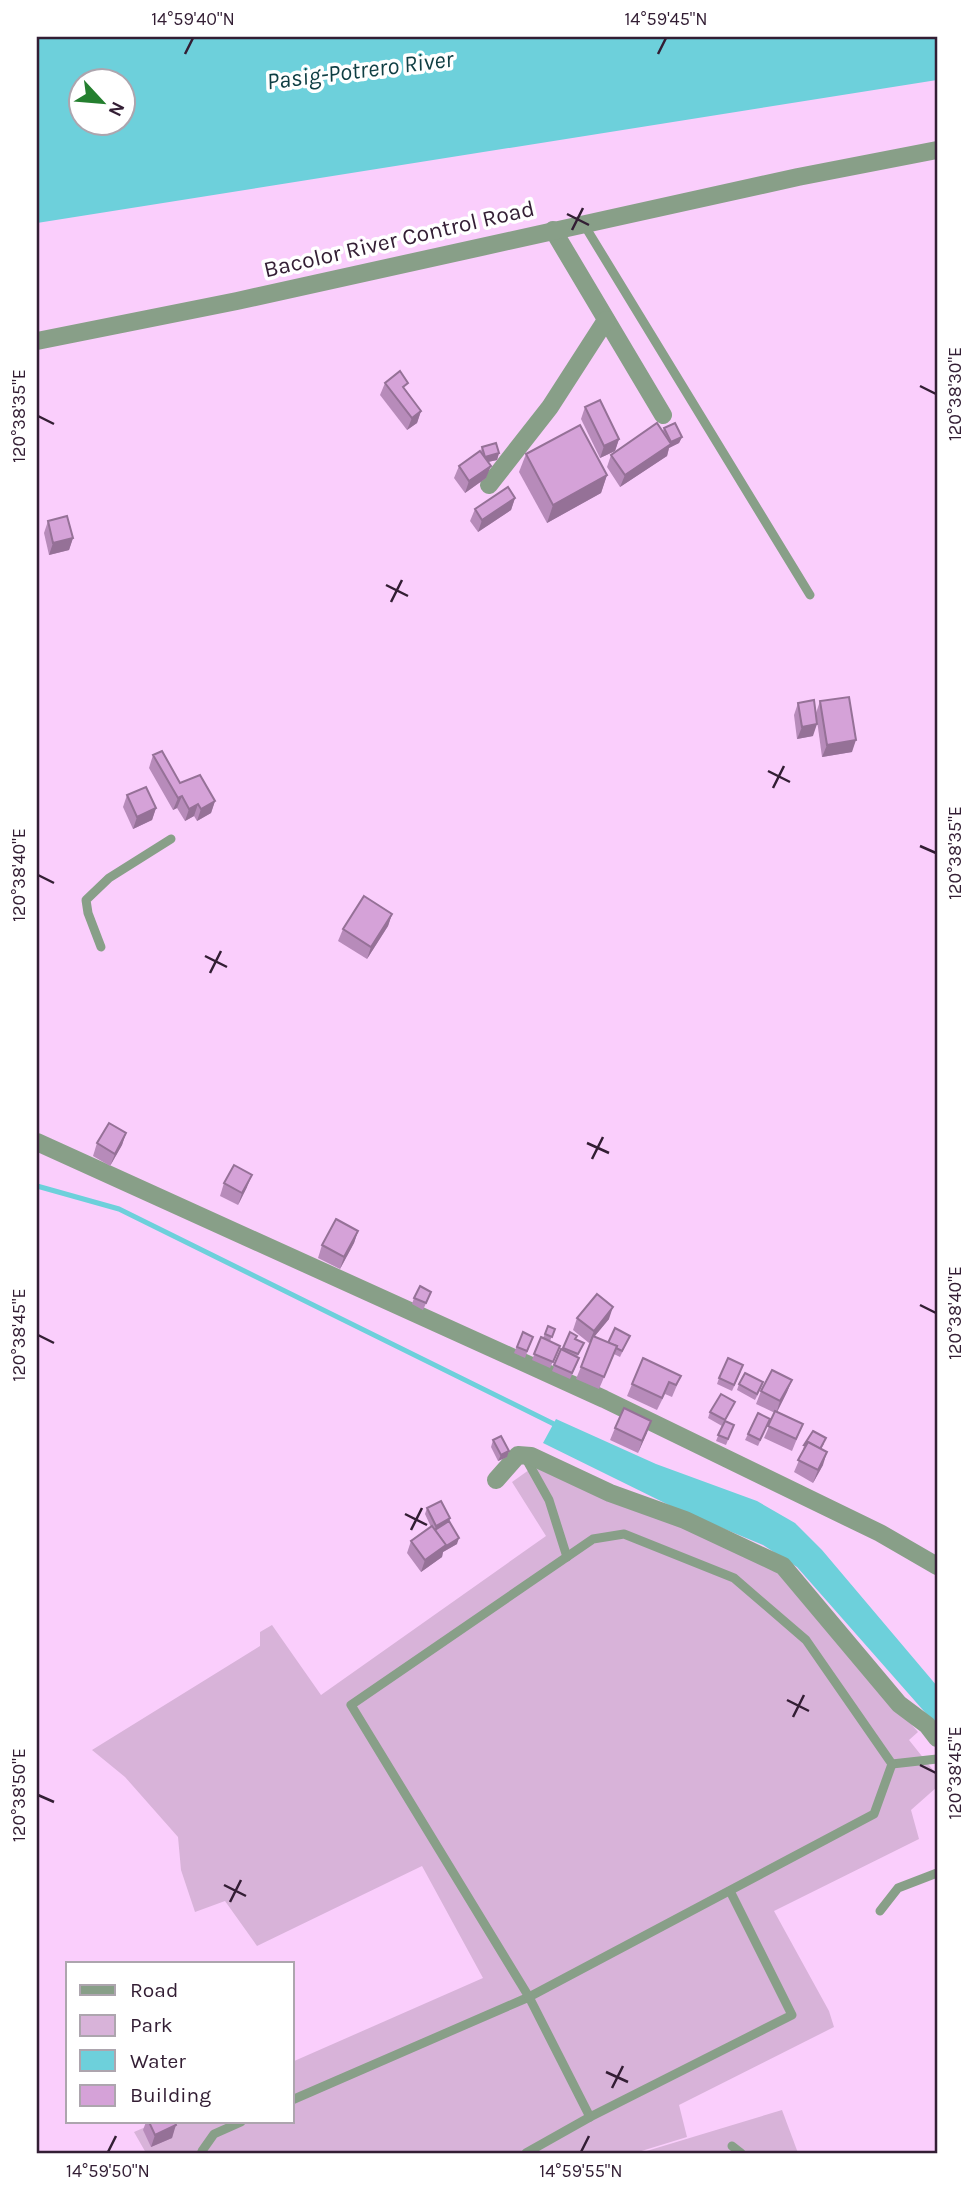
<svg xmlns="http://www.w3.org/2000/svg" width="974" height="2190" viewBox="0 0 974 2190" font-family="Karla,sans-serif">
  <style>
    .green { fill: #d8b3d9 }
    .water { fill: #6dd0db; fill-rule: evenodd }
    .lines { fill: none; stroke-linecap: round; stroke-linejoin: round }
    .stream { stroke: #6dd0db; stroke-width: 5 }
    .service { stroke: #889f88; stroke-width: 9 }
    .minor { stroke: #889f88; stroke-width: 18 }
    .tertiary { stroke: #889f88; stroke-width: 18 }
    .wall { fill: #b78bba }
    .shaded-wall { fill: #957197 }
    .building { fill: #d5a2d8; stroke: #957197; stroke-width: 2 }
    .ticks { fill: none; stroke: #331e34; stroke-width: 2.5 }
    .labels { text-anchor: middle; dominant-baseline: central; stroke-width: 7; stroke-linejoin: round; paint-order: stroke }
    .street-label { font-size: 23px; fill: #331e34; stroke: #fff }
    .water-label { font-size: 24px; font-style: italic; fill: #0f3e43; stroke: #fff }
    .neatline { fill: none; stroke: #331e34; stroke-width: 2.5 }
    .ticks-label { font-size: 18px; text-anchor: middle; fill: #331e34 }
  </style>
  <rect width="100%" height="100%" fill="#facefc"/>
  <g class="green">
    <polygon points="536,1465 732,1546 785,1577 918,1732 909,1740 937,1775 937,1787 911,1810 919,1839 774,1911 829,2011 834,2027 679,2105 687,2137 635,2153 146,2153 134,2132 157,2122 292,2122 292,2062 483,1978 422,1866 257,1946 225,1901 195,1912 181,1870 178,1837 125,1777 92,1750 260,1646 260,1632 272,1625 321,1695 546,1536 512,1482"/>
    <polygon points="782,2110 798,2153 640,2153"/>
  </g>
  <g class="water">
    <path d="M 37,37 L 937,37 L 937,80 L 37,223 ZM 80,80 L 122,80 L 122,122 L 80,122 Z"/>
    <polygon points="556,1419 656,1464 757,1501 795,1523 822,1550 937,1686 937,1726 797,1567 763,1545 681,1511 543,1443"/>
  </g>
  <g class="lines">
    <polyline class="stream" points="37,1186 119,1209 558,1426"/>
    <g class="service">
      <polyline points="583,223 810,595"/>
      <polyline points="101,947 88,913 86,900 109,878 171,839"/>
      <polyline points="525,1457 549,1500 567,1557"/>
      <polyline points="892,1764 937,1759"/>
      <polyline points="880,1911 898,1888 937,1873"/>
      <polyline points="292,2100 529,1997 874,1814 892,1764"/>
      <polyline points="590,2117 529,1997 351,1705 593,1539 624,1534 734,1578 806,1640 892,1764"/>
      <polyline points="732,2146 741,2153"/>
      <polyline points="203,2153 202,2151 214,2134 241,2122"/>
      <polyline points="526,2153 590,2117 792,2015 730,1891"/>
    </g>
    <g class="minor">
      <polyline points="553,230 663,415"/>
      <polyline points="489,485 550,407 606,320"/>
      <polyline points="37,1142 604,1399 880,1533 937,1566"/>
      <polyline points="496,1480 518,1455 531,1456 610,1493 685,1520 783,1566 899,1704 927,1725 937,1738"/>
    </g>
    <polyline class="tertiary" points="37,341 237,301 798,177 937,150"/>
  </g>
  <g class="wall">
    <polygon points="385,383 406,390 421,411 417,423 407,430 380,395"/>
    <polygon points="585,407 619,439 615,451 600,458 581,419"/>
    <polygon points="664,428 682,437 679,443 669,448 667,456 620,487 607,467 611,455 663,431"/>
    <polygon points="482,447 499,453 497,460 488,462 486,478 465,493 454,478 459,466 481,451"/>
    <polygon points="526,454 607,475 601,493 547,523 519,472"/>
    <polygon points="515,498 511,510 478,532 470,521 475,509"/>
    <polygon points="48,521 73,538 69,550 49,555 44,533"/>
    <polygon points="820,701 852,752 822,757 816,713"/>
    <polygon points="798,703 813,736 797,739 794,715"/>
    <polygon points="153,755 180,783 215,801 211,813 197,821 194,816 185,821 177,808 173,810 149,768"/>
    <polygon points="127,795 156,808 152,820 133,829 123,807"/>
    <polygon points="392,914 388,926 367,959 338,941 343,929"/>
    <polygon points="126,1133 122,1145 110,1166 93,1156 97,1143"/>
    <polygon points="224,1183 247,1187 238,1205 220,1196"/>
    <polygon points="358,1231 354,1243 340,1269 318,1258 322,1245"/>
    <polygon points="431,1292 423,1310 412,1304 414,1298"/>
    <polygon points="577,1318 609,1319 594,1337 608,1343 630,1336 620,1357 614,1354 599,1389 576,1379 592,1340 589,1343 573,1330"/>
    <polygon points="548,1326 555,1329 550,1341 560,1346 550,1368 532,1360 541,1337 543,1338"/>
    <polygon points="523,1332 533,1337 525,1358 514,1353"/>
    <polygon points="570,1332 581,1349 577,1357 579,1358 577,1364 570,1379 552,1371"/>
    <polygon points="741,1371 732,1391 717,1384 719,1378"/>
    <polygon points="681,1376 672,1397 665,1394 657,1410 627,1396 632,1384"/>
    <polygon points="792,1380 787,1392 777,1412 803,1424 792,1451 764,1438 775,1413 756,1404 761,1391"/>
    <polygon points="739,1384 761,1388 755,1400 737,1390"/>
    <polygon points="735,1402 725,1421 734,1425 726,1445 716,1441 722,1426 708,1418 710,1412"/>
    <polygon points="770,1419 758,1446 745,1440 748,1434"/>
    <polygon points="651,1421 638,1453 610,1440 615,1428"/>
    <polygon points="493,1440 507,1457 498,1461 491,1447"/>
    <polygon points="824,1444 821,1449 823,1465 813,1483 794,1472 803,1451 804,1445"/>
    <polygon points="427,1508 450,1518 449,1521 457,1544 443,1552 442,1557 421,1572 407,1553 411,1541 431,1527 425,1514"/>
    <polygon points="146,2122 175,2122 172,2138 151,2147 143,2130"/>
  </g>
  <g class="shaded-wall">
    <polygon points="421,411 417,423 407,430 412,418"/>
    <polygon points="682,437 679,443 669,448 667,456 620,487 625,475 671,442"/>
    <polygon points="619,439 615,451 600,458 604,446"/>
    <polygon points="499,453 497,460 483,463 485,457"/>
    <polygon points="491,466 486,478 465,493 469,481"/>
    <polygon points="607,475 601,493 547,523 553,505"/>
    <polygon points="515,498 511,510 478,532 482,520"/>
    <polygon points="73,538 69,550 49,555 53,543"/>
    <polygon points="817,724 813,736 797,739 802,727"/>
    <polygon points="856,740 852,752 822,757 827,745"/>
    <polygon points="182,796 177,808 173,810 178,798"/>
    <polygon points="215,801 211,813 197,821 201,809"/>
    <polygon points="198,804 194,816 185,821 189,809"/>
    <polygon points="156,808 152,820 133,829 137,817"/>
    <polygon points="392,914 388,926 367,959 371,947"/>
    <polygon points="126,1133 122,1145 110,1166 115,1154"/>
    <polygon points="252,1175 247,1187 238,1205 242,1193"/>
    <polygon points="358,1231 354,1243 340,1269 344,1257"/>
    <polygon points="613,1307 609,1319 589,1343 594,1331"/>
    <polygon points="792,1380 787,1392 776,1414 780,1401"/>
    <polygon points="651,1421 647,1433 638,1453 642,1441"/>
    <polygon points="509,1451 507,1457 498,1461 501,1455"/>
    <polygon points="827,1452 823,1465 813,1483 818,1470"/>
    <polygon points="450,1518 448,1524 434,1532 436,1526"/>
    <polygon points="459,1538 457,1544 443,1552 442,1557 421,1572 425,1560 446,1545"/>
    <polygon points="176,2125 172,2138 151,2147 155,2135"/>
  </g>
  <g class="building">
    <polygon points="400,371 408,383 403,387 421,411 412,418 385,383"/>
    <polygon points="600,400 619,439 604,446 585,407"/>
    <polygon points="657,423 671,444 625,475 611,455"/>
    <polygon points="675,423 682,437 671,442 664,428"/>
    <polygon points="580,425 607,475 553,505 526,454"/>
    <polygon points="496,443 499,453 485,457 482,447"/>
    <polygon points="480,451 491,466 469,481 459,466"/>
    <polygon points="508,487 515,498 482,520 475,509"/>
    <polygon points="67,516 73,538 53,543 48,521"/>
    <polygon points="849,697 856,740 827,745 820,701"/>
    <polygon points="814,700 817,724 802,727 798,703"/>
    <polygon points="162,751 180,783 200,775 215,801 201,809 198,804 189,809 182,796 178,798 153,755"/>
    <polygon points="146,787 156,808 137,817 127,795"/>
    <polygon points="364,896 392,914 371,947 343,929"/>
    <polygon points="109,1123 126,1133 115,1154 97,1143"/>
    <polygon points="234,1165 252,1175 242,1193 224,1183"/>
    <polygon points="336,1219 358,1231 344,1257 322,1245"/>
    <polygon points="420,1286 431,1292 426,1303 414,1298"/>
    <polygon points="597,1294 613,1307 594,1331 577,1318"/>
    <polygon points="548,1326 555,1329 552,1337 545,1334"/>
    <polygon points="615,1328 630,1336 622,1351 616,1348 617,1346 608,1343"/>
    <polygon points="523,1332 533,1337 527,1351 517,1347"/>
    <polygon points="570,1332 577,1336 575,1339 584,1343 578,1354 563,1348"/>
    <polygon points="593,1336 617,1346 604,1377 581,1367"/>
    <polygon points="541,1337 560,1346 553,1362 534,1354"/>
    <polygon points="561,1349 579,1358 572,1373 554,1365"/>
    <polygon points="643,1358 681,1376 676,1385 669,1382 662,1398 632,1384"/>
    <polygon points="728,1358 743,1365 734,1385 719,1378"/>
    <polygon points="772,1370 792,1380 780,1401 761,1391"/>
    <polygon points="745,1373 763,1382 757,1394 739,1384"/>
    <polygon points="721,1394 735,1402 725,1420 710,1412"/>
    <polygon points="624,1408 651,1421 642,1441 615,1428"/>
    <polygon points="775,1411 803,1424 796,1439 768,1426"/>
    <polygon points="758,1413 770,1419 760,1440 748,1434"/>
    <polygon points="725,1421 734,1425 728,1439 718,1435"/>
    <polygon points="813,1431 826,1438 820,1449 808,1442 806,1445 804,1445"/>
    <polygon points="501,1436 509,1451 501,1455 493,1440"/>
    <polygon points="808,1442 827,1452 818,1470 798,1460"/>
    <polygon points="441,1501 450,1518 436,1526 427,1508"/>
    <polygon points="449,1521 459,1538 446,1546 435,1530"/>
    <polygon points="432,1526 446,1545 425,1560 411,1541"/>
    <polygon points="149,2122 175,2122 176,2125 155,2135"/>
  </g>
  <path class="ticks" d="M 185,54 L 193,38M 658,54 L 666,38M 567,214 L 589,225M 572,230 L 583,208M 920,386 L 936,394M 38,416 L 54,424M 386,585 L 408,596M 391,602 L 402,580M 768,771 L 790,782M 773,788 L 784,766M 920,846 L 936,853M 38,875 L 54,883M 205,956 L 227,967M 210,973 L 221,951M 587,1143 L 609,1153M 592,1159 L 603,1137M 920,1305 L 936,1313M 38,1335 L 54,1343M 405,1514 L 427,1525M 411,1530 L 422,1508M 787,1700 L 809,1711M 793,1717 L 804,1695M 920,1765 L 936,1773M 38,1795 L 54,1802M 224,1885 L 246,1896M 230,1902 L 241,1880M 606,2072 L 628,2082M 612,2088 L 623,2066M 108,2152 L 116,2136M 581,2152 L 589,2136"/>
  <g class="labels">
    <g class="street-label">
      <text transform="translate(399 239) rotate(-13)">Bacolor River Control Road</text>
    </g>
    <g class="water-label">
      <text transform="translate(360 70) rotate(-7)">Pasig-Potrero River</text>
    </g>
  </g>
  <rect width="974" height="2190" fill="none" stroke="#ffffff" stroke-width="77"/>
  <rect x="66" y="1962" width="228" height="161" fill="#ffffff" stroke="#ada5ae" stroke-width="2"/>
  <rect x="80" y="1985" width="35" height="10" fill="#889f88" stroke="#ada5ae" stroke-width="2"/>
  <text x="130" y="1997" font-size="21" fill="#331e34">Road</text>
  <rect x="80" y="2015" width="35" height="21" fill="#d8b3d9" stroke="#ada5ae" stroke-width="2"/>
  <text x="130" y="2032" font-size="21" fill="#331e34">Park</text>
  <rect x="80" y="2050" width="35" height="21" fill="#6dd0db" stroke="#ada5ae" stroke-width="2"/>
  <text x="130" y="2068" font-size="21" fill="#331e34">Water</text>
  <rect x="80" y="2085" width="35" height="21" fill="#d5a2d8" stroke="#ada5ae" stroke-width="2"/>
  <text x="130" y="2102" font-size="21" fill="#331e34">Building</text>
  <g transform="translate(102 102) rotate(116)"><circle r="33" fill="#ffffff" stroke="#ada5ae" stroke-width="2"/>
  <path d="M0-5L12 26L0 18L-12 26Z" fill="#247f2f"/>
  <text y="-10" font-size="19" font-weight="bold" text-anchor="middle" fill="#331e34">N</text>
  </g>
  <rect x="38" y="38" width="898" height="2114" class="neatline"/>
  <g class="ticks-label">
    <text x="193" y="25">14°59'40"N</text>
    <text x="666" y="25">14°59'45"N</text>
    <text transform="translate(955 394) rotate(-90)" y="6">120°38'30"E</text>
    <text transform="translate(19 416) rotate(-90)" y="6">120°38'35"E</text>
    <text transform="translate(955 853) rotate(-90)" y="6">120°38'35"E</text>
    <text transform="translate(19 875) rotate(-90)" y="6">120°38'40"E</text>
    <text transform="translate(955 1313) rotate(-90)" y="6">120°38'40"E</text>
    <text transform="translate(19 1335) rotate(-90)" y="6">120°38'45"E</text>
    <text transform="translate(955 1773) rotate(-90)" y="6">120°38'45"E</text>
    <text transform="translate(19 1795) rotate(-90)" y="6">120°38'50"E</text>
    <text x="108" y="2177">14°59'50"N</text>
    <text x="581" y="2177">14°59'55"N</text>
  </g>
</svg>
